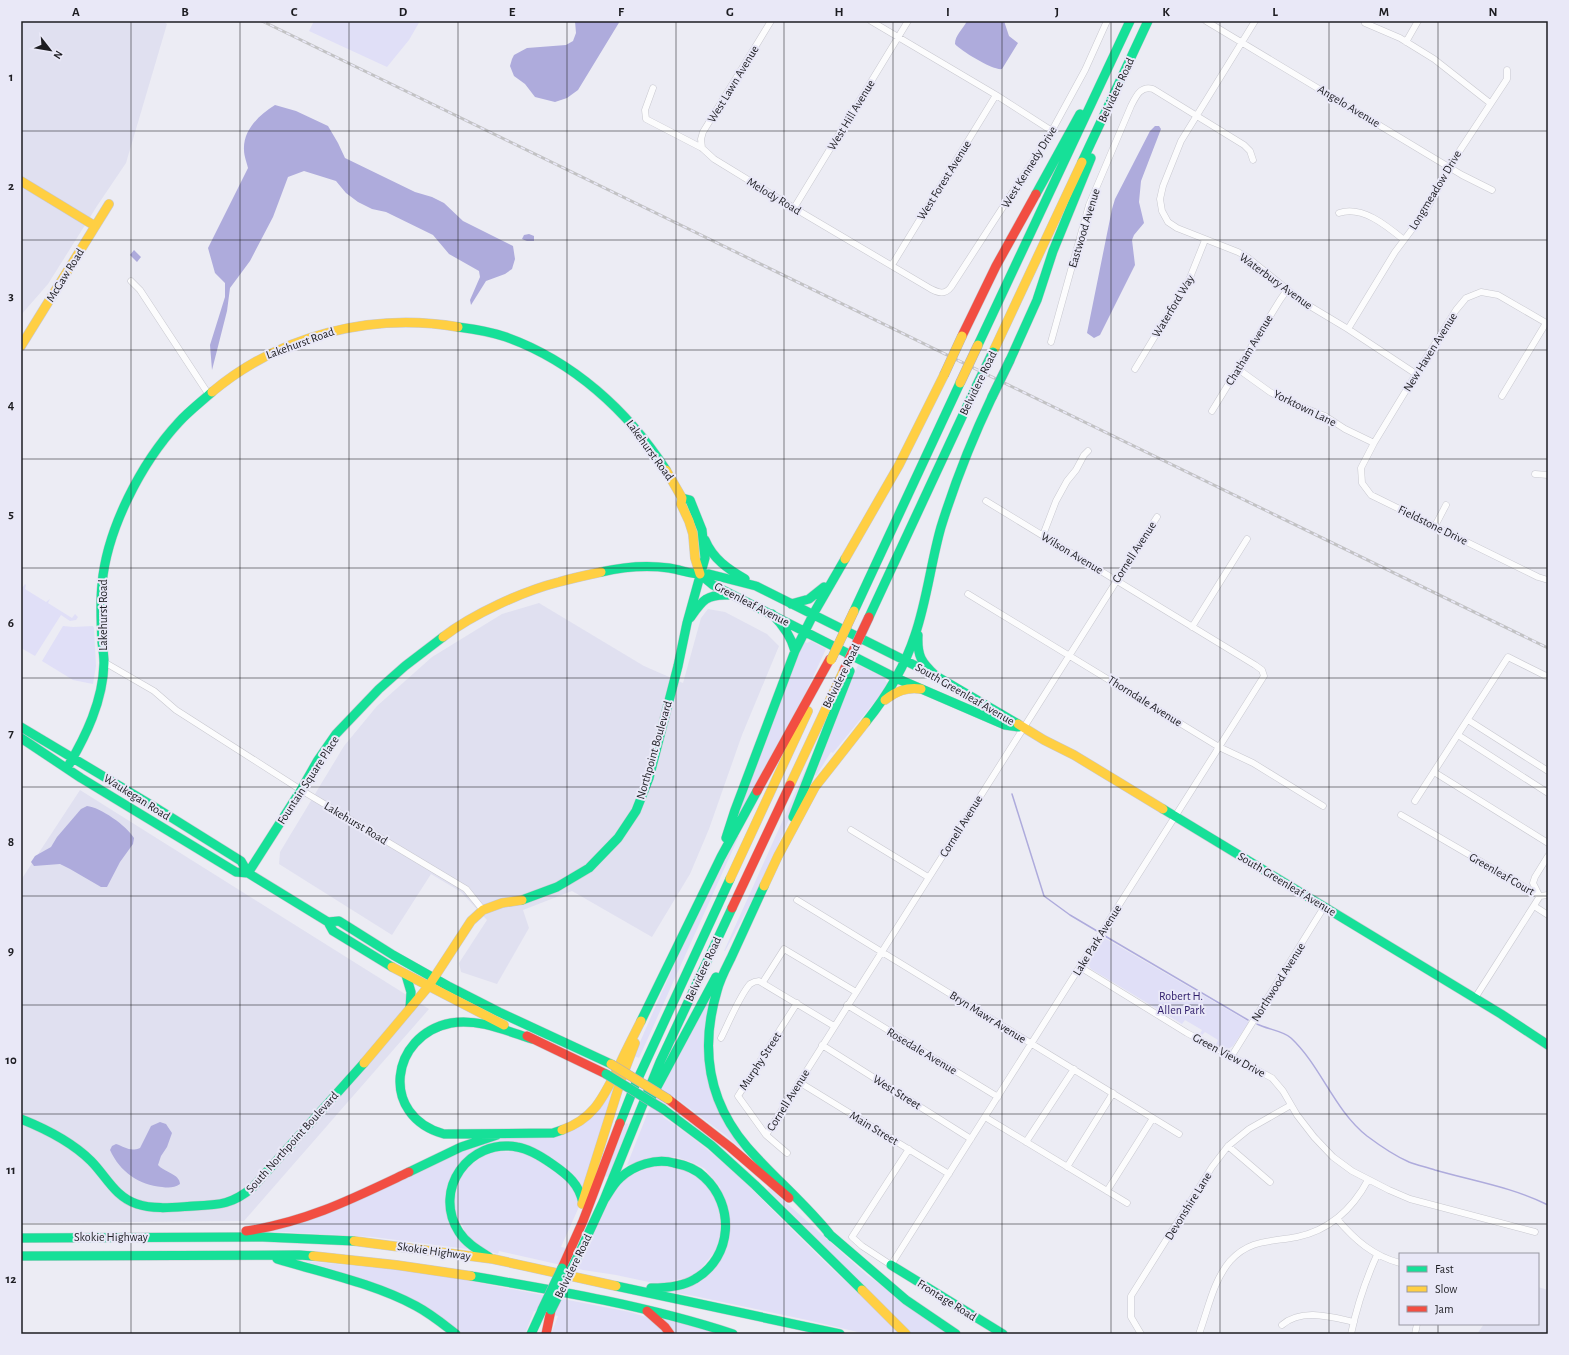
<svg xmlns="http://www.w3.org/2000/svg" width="1569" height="1355" viewBox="0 0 1569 1355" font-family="'Alegreya Sans',sans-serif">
	<rect width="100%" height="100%" fill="#ececf4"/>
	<path fill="#e0e0f0" d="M21,21H163L167,24L126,163L97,206L48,284L21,315Z
		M539,603L644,666L683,683L701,618L708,609L725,612L767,634L779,646L742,735L709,829L690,874L652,937L572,891L523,910L529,928L497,984L461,972L459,963L487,920L461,892L431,874L392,935L279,864L280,852L344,746L377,706L432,657L502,614Z
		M80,790L429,1009L244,1221L21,1223V880Z
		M1538,1287L1548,1290V1334H1477L1484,1324H1538Z"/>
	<path fill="#e0dff7" d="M314,21H420L409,40L387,67L309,31Z
		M25,584L26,585L25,589L46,602L50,599L48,603L72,618L75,614L78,617L76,620L70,621L61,615L35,656L21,648V587H23Z
		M63,626L73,627L93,626L94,628L96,666L93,684L73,680L42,661Z
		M802,640L807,643L811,641L826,649L806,692L736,821Z
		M858,665L885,678L886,682L890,683L833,753L831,752L816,776L815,775L845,695Z
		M821,735C796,810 763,883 725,951H724Z
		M738,836H739L639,1058L634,1056C666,981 700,907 738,836Z
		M1103,937L1249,1022L1233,1046L1227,1050L1216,1044L1218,1040L1205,1032L1202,1035L1200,1034L1202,1030L1185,1020L1182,1024L1091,969C1084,960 1098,945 1103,937Z
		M712,990L710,1085L761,1166L725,1135L673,1096L663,1117C736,1164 791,1233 855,1290C871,1304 889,1316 906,1329L885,1306H883L767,1189L769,1188L771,1189L867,1275L950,1334H866L807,1320L694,1296L652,1289H680L725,1249L720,1187L705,1169L696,1164L676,1157L627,1165L648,1112Z
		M612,1087L615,1088L585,1190L553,1160L492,1143L450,1184L467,1249L373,1237L264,1231L488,1140L571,1131Z
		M626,1123L628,1124L627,1132L608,1177L604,1176Z
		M521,1151L567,1177L579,1202L578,1209L561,1247L585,1252L612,1193L626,1177L658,1164L689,1169L719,1198L721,1244L695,1276L658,1284L616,1275L583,1270L499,1251L498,1254L491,1252L468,1239L453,1204L462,1172L488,1152Z
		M305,1261L429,1273L630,1312L646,1317L667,1334H551L558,1316L534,1311L525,1334H463L458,1329Z
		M663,1319L725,1334H674Z"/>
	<path fill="#aeabdc" d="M575,21H620L578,90L567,98L555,102L535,97L525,84L514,76L510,66L512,59L514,55L527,48L566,45L573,41L576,33Z
		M967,21H1004L1009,36L1018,43L1002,69C994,71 961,51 955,44C955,35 963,29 967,21Z
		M275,105L296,111L328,126L338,143L345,158L415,192L432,197L444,203L463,221L513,246L515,259L512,269L505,274L486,281L471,305L470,300L480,277L479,271L449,254L433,235L386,212L372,209L358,202L346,193L336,181L304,171L288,177L273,217L250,261L230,288L227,311L212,370L210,345L225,297V283L215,273L208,248L248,168C247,163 244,156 244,150C243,130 259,115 275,105Z
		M1155,126H1159L1161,129L1141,181L1139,202L1144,223L1134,235L1132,240L1135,265L1100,335L1094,338L1087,333L1112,209L1115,199L1150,131Z
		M529,234L534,236V241H527L522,239L524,235Z
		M134,250L141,257L137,262L130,255Z
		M87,806C100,807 127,826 134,838L133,844L120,862L107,887H101L70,869L60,864L34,866L31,862L35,856L51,847L57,837L81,809Z
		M160,1122L166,1124L172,1133L167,1147L161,1156L158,1165C164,1172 180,1174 180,1184C174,1188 169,1188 162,1187C139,1185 120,1172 110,1150L112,1146L116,1144C125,1147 130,1152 140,1148L151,1126Z"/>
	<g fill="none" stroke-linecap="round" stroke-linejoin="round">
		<path stroke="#aeabdc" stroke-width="1.5" d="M1012,794L1044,896L1070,915L1097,931
			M1105,936L1248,1020
			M1257,1024C1266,1029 1284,1031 1291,1038C1321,1066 1334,1110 1367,1136C1379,1145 1395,1156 1409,1162C1417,1165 1426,1167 1435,1170C1473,1181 1512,1187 1548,1205"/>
		<defs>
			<path id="street" d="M871,21L996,95L1052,131
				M1206,21L1462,175L1492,190
				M1255,21L1181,141L1163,186L1160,199L1162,211L1168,222L1177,228L1238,252L1247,257L1303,302L1348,329L1416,374
				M1365,23L1400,38L1434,59L1490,103
				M1406,42L1418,21
				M653,88L645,110L646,119L702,148L714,159L794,208L931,289C939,293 945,295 951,287L1049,136L1085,70L1107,21
				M702,148L701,139L703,132L771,21
				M794,208L908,21
				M1339,213C1362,205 1387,226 1404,240
				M892,265L996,95
				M131,281L140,290L209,395
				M1548,324L1498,295L1481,292L1466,298L1456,310L1416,374L1374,443L1361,468L1362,483L1371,495L1538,577L1548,580
				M1348,329L1395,252L1425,212L1449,167L1507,79V70
				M1051,342L1089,205L1131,106C1136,96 1141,85 1153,89L1244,145L1250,151L1253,160
				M1135,369L1189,280L1205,240
				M1238,369L1270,392L1289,402L1325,416L1345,429L1374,443
				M1502,396L1546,323
				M1212,411L1280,300L1287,290
				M1535,474L1548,475
				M1435,526L1446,505
				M1043,535L1056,501L1067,481L1076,470L1084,455L1088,451
				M968,594L1219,747L1253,763L1323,806
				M1192,627L1247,539
				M104,662L154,691L176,710L301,790L466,889L483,910
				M1468,720L1548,771
				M1458,735L1548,793
				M1434,772L1548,843
				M1415,801L1508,657L1548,677
				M1401,815L1540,896
				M851,830L928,877
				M1539,895L1533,883L1535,877L1548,856
				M1540,896L1548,895
				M797,900L1179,1134
				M1534,906L1548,915
				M1080,967L1187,1033L1272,1078L1283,1091L1297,1115L1314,1137L1333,1157L1352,1171L1389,1190L1410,1199L1535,1232
				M763,982L784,949L856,992
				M1475,998L1540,896
				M847,1005L998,1097
				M721,1038C728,1024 740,995 750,984C753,982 755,981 759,981L834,1026
				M822,1045L971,1139
				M1231,1057L1324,907
				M799,1082L949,1174
				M985,1117L1127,1203
				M766,1135L1157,517
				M1026,1142L1074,1069
				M1228,1146L1270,1182
				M909,1149L852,1237L862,1246L891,1265L1264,676L1262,670L1255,665L986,501
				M787,1153L766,1135L738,1096L797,1003
				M1067,1167L1113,1093
				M1107,1191L1153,1118
				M1337,1219C1355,1240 1373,1256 1400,1263
				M1282,1325C1302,1308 1331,1317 1354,1322
				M1141,1334L1131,1317V1296L1212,1167L1228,1146L1249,1129L1291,1105
				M1199,1334C1208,1310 1213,1281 1230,1261C1250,1239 1271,1242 1297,1237C1330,1230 1353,1208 1368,1180
				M1351,1334C1357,1306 1365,1281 1377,1255
				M1415,1334L1417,1324"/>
			<path id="fast" d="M1082,162L1148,21
				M1036,194L1080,114
				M458,327C474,329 491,332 506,337C573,361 628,411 666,470
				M978,345L1130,21
				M1010,360L1037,300L1053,251L1091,158
				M705,540C713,559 728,569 745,579
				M601,572C623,567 647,565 669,568C683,570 695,576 709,574L756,586L936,676L1018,724
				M701,575L713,585L896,678L1005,725L1019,727
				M791,604L809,599L824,587
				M854,611L960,383
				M772,614C783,625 791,636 795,651
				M869,617L975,389
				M690,618C702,601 706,594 728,595
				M918,635C917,656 921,662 936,676
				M866,722C886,697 905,666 915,635C927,600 931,562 941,527C955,482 972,439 992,397
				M21,727L153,806L241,861L248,873
				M21,738L81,778L236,872L248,873L328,922L333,931L392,967
				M67,768C86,736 103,701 104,663C104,656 103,649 102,642C101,623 100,604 102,584C107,529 141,463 179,422C189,411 201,402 212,392
				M1163,809L1501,1014L1548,1045
				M793,817L850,671
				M726,838L735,810L795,651L815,611L845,559
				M248,873L301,790L318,760L336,734L379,689L405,666L443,637
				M764,886C753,910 742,934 731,958C726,968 720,979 717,991C700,1048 708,1101 747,1147C774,1178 806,1204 832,1237
				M522,900L557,887L589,868L618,838L636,811L649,778L678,666L687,623L705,558L702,530L690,500L682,498
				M328,922L339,921L393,955L448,986L499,1012L611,1064
				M406,975L411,992L410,1008
				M641,1021L721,857L757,791
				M532,1039C507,1031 478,1018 451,1023C390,1035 379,1116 444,1134L553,1133L562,1130
				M651,1098L716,977
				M663,1109L711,1145L755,1185L862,1290
				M21,1119C46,1129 72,1142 91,1161C106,1176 115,1197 137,1204C155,1210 176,1207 194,1206C220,1205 233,1204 253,1187L364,1063
				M620,1123L635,1085L730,879
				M409,1172L461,1147L497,1135
				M604,1200C609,1193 613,1184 620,1178C634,1165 656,1158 674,1163C685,1165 696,1169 704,1177C735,1205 733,1257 695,1279C682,1287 666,1288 651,1288
				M828,1233L906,1300L956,1334
				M21,1238L263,1237L354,1241
				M21,1256L299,1255L313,1256
				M578,1256L604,1200L660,1062L732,908
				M489,1257C478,1250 466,1243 459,1232C432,1190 469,1138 517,1147C530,1149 542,1157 552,1164C568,1175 579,1184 583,1203
				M277,1259C323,1273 373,1283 416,1306C431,1314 443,1324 456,1334
				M891,1265L1003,1334
				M471,1276C559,1291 648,1306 733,1334
				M616,1286L840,1334
				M531,1334L542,1310"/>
			<path id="slow" d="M21,181L95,226
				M21,346L109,204
				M993,352L1082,162
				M212,392C280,335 372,312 458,327
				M666,470L682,498L681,504L689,521L693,534L695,558L700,574
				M845,559L899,465L944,375
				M443,637C473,614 523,591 559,582C573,578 587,575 601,572
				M885,700C897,691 906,687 921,689
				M1018,724L1044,740L1074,755L1163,809
				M790,785L844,670
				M730,879L808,711
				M764,886L778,856L815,787L866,722
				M392,967L504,1025
				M364,1063L428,987L471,921L483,910L502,903L522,900
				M562,1130C595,1118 603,1097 618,1068C625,1052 633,1037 641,1021
				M582,1204L621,1080L635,1043
				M354,1241L493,1259L616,1286
				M313,1256L396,1265L471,1276
				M862,1290L906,1334"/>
			<path id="jam" d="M962,336L996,266L1036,194
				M757,791L830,659
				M732,908L790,785
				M527,1036L606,1074
				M668,1099L730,1147L789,1198
				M246,1231C307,1222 354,1198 409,1172
				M562,1268L583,1221L620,1123
				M647,1311L665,1327L670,1334
				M546,1334L551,1310"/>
		</defs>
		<use href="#street" stroke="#c8c8cf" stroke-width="7"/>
		<use href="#fast" stroke="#c8c8cf" stroke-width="10"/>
		<use href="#slow" stroke="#c8c8cf" stroke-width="10"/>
		<use href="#jam" stroke="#c8c8cf" stroke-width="10"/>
		<use href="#street" stroke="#fcfcfd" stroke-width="6"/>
		<use href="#fast" stroke="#16e098" stroke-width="9"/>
		<use href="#slow" stroke="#ffcf43" stroke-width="9"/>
		<use href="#jam" stroke="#f24e42" stroke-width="9"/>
		<defs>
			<path id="rail" d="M262,21L1548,648"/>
		</defs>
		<use href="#rail" stroke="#c2c2c4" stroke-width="3"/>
		<use href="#rail" stroke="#e9e8f7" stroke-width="1.5" stroke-dasharray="4.5" stroke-linecap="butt"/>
		<defs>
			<path id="fast-bridge" d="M975,389L993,352
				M992,397L1010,360
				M606,1074L663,1109
				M542,1310L562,1268
				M551,1310L578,1256"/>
			<path id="slow-bridge" d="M944,375L962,336
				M960,383L978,345
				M831,660L854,611
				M611,1064L668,1099"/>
			<path id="jam-bridge" d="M844,670L869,617"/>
		</defs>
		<use href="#fast-bridge" stroke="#aeacbe" stroke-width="10" stroke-linecap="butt"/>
		<use href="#slow-bridge" stroke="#aeacbe" stroke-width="10" stroke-linecap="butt"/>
		<use href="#jam-bridge" stroke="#aeacbe" stroke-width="10" stroke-linecap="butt"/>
		<use href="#fast-bridge" stroke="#16e098" stroke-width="9"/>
		<use href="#slow-bridge" stroke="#ffcf43" stroke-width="9"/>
		<use href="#jam-bridge" stroke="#f24e42" stroke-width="9"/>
	</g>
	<path fill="none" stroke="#1d1d22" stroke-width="1" stroke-opacity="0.55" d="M131,21V1334M240,21V1334M349,21V1334M458,21V1334M567,21V1334M676,21V1334M784,21V1334M893,21V1334M1002,21V1334M1111,21V1334M1220,21V1334M1329,21V1334M1438,21V1254M21,131H1548M21,240H1548M21,350H1548M21,459H1548M21,568H1548M21,678H1548M21,787H1548M21,896H1548M21,1005H1548M21,1114H1548M21,1224H1548M1438,1324V1334"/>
	<g text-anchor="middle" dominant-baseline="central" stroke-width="4" stroke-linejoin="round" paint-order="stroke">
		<g font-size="12" fill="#1d1d22" stroke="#e9e8f7">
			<text transform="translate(733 84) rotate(-59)">West Lawn Avenue</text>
			<text transform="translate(1116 90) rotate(-65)">Belvidere Road</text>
			<text transform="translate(1349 106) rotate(31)">Angelo Avenue</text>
			<text transform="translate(851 115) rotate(-59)">West Hill Avenue</text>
			<text transform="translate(1029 167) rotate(-58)">West Kennedy Drive</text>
			<text transform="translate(944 180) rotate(-58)">West Forest Avenue</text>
			<text transform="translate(1435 190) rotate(-59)">Longmeadow Drive</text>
			<text transform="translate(774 196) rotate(31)">Melody Road</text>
			<text transform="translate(1084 228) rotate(-73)">Eastwood Avenue</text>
			<text transform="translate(65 275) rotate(-58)">McGaw Road</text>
			<text transform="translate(1276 281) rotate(36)">Waterbury Avenue</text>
			<text transform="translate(1173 306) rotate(-59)">Waterford Way</text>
			<text transform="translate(300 343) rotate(-20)">Lakehurst Road</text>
			<text transform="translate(1249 350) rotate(-59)">Chatham Avenue</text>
			<text transform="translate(1430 352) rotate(-58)">New Haven Avenue</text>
			<text transform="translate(978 383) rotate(-64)">Belvidere Road</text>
			<text transform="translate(1305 408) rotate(26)">Yorktown Lane</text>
			<text transform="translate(650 450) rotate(54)">Lakehurst Road</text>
			<text transform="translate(1433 525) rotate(26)">Fieldstone Drive</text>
			<text transform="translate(1134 552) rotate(-57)">Cornell Avenue</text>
			<text transform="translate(1072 553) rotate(31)">Wilson Avenue</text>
			<text transform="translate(752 604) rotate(27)">Greenleaf Avenue</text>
			<text transform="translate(103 615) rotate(-90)">Lakehurst Road</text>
			<text transform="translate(841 676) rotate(-64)">Belvidere Road</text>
			<text transform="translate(965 694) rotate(30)">South Greenleaf Avenue</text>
			<text transform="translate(1145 701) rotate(32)">Thorndale Avenue</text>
			<text transform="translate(654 750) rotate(-74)">Northpoint Boulevard</text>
			<text transform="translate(308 780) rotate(-57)">Fountain Square Place</text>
			<text transform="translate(137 797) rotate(32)">Waukegan Road</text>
			<text transform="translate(356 823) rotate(31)">Lakehurst Road</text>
			<text transform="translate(961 826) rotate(-58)">Cornell Avenue</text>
			<text transform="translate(1502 874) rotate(30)">Greenleaf Court</text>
			<text transform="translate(1287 884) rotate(31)">South Greenleaf Avenue</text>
			<text transform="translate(1097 940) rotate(-58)">Lake Park Avenue</text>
			<text transform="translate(703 969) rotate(-65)">Belvidere Road</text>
			<text transform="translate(1278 982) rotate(-58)">Northwood Avenue</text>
			<text transform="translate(988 1017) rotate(32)">Bryn Mawr Avenue</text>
			<text transform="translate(922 1051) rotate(31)">Rosedale Avenue</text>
			<text transform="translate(1229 1055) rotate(28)">Green View Drive</text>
			<text transform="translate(760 1061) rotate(-57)">Murphy Street</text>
			<text transform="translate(897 1092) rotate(32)">West Street</text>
			<text transform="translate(788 1100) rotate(-58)">Cornell Avenue</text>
			<text transform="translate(874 1128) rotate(31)">Main Street</text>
			<text transform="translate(292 1142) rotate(-48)">South Northpoint Boulevard</text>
			<text transform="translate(1188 1206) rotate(-58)">Devonshire Lane</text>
			<text x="111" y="1237">Skokie Highway</text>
			<text transform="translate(434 1251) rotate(8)">Skokie Highway</text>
			<text transform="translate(573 1266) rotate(-64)">Belvidere Road</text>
			<text transform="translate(947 1300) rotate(32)">Frontage Road</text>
		</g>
		<g font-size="12" fill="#2e1c6a" stroke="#e9e8f7">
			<text x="1181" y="996">Robert H.<tspan x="1181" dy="14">Allen Park</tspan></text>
		</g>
	</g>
	<rect width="1569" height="1355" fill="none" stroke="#e9e8f7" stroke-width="44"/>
	<rect x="1399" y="1253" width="140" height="72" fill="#e9e8f7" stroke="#9797a2"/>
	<rect x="1407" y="1266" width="20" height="6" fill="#16e098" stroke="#9797a2"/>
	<text x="1435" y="1273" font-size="12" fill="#1d1d22">Fast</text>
	<rect x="1407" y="1286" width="20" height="6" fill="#ffcf43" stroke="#9797a2"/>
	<text x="1435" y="1293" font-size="12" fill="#1d1d22">Slow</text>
	<rect x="1407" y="1306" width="20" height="6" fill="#f24e42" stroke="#9797a2"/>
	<text x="1435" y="1313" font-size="12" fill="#1d1d22">Jam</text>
	<g transform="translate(50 50) rotate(121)" stroke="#e9e8f7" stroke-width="3" paint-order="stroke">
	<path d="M0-3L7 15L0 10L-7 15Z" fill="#1d1d22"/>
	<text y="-6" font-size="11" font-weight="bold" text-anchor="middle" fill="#1d1d22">N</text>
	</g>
	<rect x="22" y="22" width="1525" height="1311" fill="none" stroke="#1d1d22" stroke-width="1.5"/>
	<g font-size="13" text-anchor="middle" font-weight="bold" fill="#1d1d22">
		<text x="76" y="16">A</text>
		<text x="185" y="16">B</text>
		<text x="294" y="16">C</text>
		<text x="403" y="16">D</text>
		<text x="512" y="16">E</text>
		<text x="621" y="16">F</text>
		<text x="730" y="16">G</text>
		<text x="839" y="16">H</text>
		<text x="948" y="16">I</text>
		<text x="1057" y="16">J</text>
		<text x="1166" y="16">K</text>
		<text x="1275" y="16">L</text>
		<text x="1384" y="16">M</text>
		<text x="1493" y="16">N</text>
		<text x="11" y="81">1</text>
		<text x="11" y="190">2</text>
		<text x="11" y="300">3</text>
		<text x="11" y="409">4</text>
		<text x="11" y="518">5</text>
		<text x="11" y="627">6</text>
		<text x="11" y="737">7</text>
		<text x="11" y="846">8</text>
		<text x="11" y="955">9</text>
		<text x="11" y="1064">10</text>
		<text x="11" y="1174">11</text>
		<text x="11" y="1283">12</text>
	</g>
</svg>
